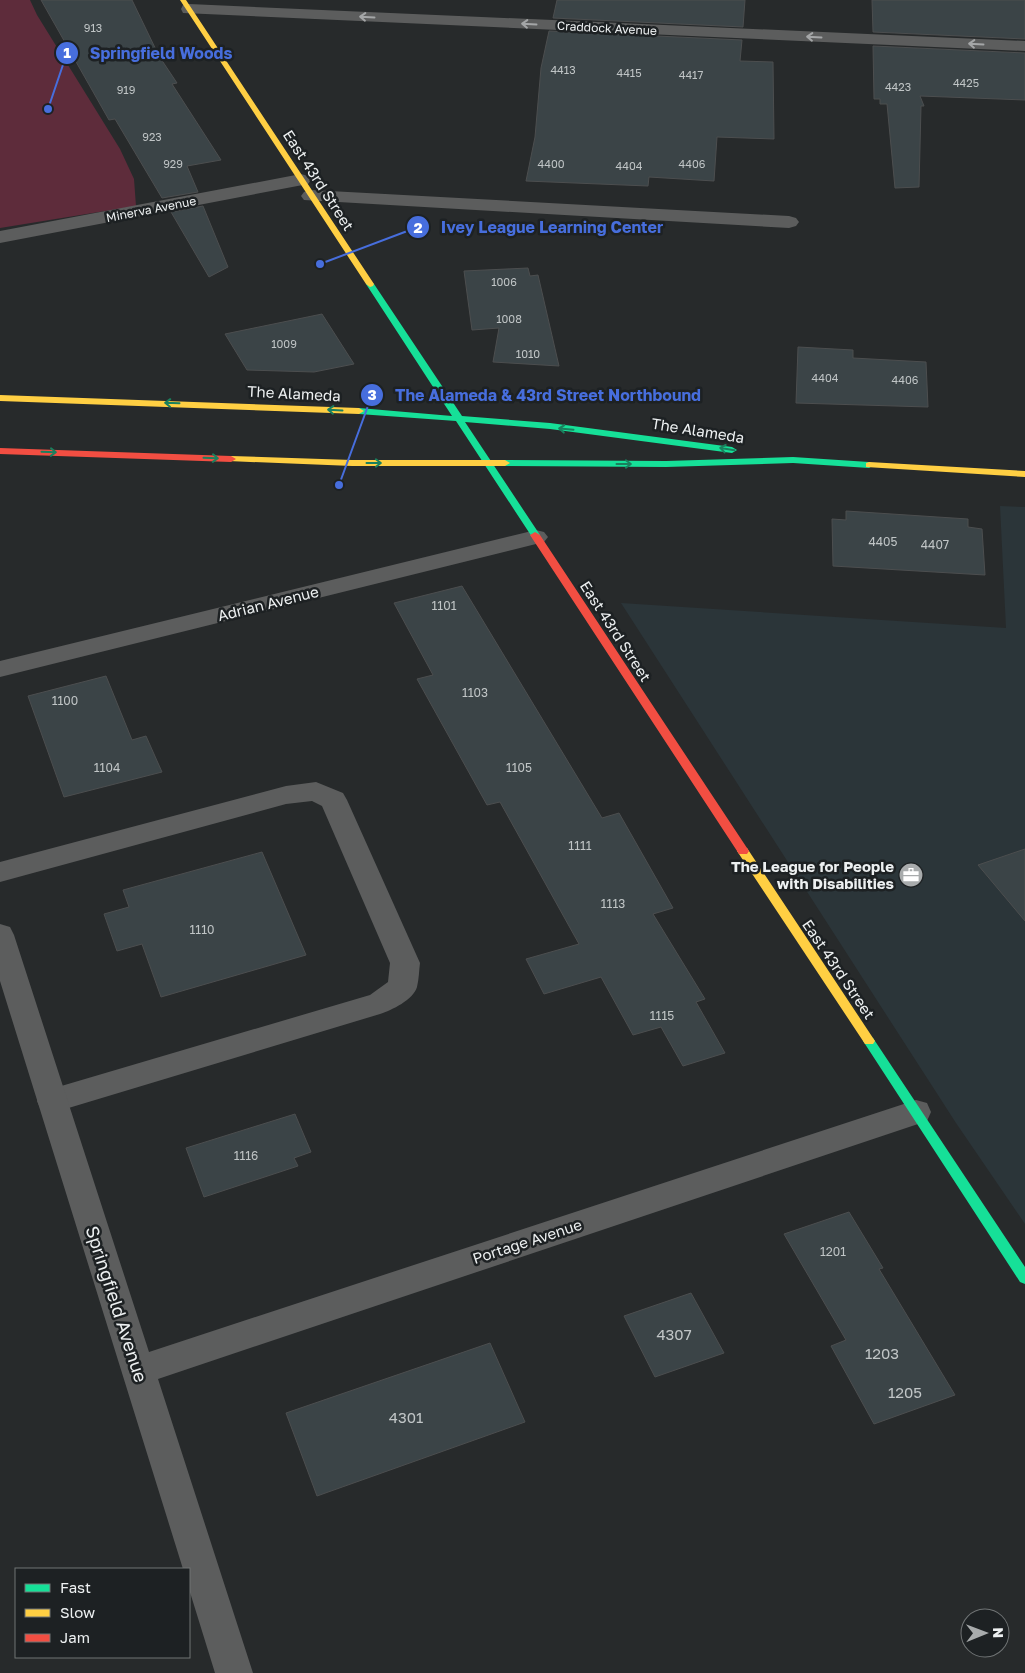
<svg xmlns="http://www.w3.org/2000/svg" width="1025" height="1673" viewBox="0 0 1025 1673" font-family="'Golos Text',sans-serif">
	<rect width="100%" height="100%" fill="#272a2b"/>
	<path fill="#2b3539" d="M1000,506L1025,507V1224L956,1123L621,603L1006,628Z"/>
	<path fill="#5e2c3b" d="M0,0H30L37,15L120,149L134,179L136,206L0,228Z"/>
	<path fill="#3b4447" stroke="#4c4e4f" d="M41,0H132L159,56L177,83L172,84L221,160L187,166L198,192L162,198L115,119L109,120Z
		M557,0H745L743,27L553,18Z
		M872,0H1025V39L873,32Z
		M549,31L742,40L740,61L773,62L774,139L717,137L714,181L649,177L648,186L526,181L535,137L541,68Z
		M873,46L1025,53V100L920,96L924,106H921L919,187L895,188L887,104H880V99H874Z
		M203,206L228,267L209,277L171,212Z
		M528,268L530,276L538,275L559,366L493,362L499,328L472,330L464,271Z
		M322,314L354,364L314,372L247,370L225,334Z
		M798,347L853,350V358L926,362L928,407L796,403Z
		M846,511L968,519V527L982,529L985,575L833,566L832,519L846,520Z
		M462,586L602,818L619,813L673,908L653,914L705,999L696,1002L725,1053L683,1066L661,1027L633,1035L601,977L544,994L526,959L579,944L500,802L487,805L417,679L433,675L394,603Z
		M106,676L132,740L146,736L162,772L64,797L28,696Z
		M1025,849V921L978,865Z
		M262,852L306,955L161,997L142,944L117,951L104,914L129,907L123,890Z
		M295,1114L311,1152L294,1158L298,1166L204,1197L186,1148Z
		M849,1212L883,1268L879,1269L955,1395L874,1424L831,1346L846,1340L784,1234Z
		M691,1293L724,1353L655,1377L624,1316Z
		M490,1343L525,1422L317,1496L286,1413Z"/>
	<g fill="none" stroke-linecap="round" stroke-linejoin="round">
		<path fill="#5c5d5d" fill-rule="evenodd" d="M316,782L343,793L347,800L420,963C419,970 419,979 417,987C413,1000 392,1010 380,1014L52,1113L41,1110L37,1101L41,1092L370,995L388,982L390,963L322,806L312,801L286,804L0,882V862L286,786Z"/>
		<path fill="#5c5d5d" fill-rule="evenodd" d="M189,4L1025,41V51L183,13L181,9L183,5Z
			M301,174L308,176L311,180L308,184L0,243V231Z
			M311,190L789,216L796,218L799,222L796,226L789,228L304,200L301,196L304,192Z
			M536,530L544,532L548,537L544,542L0,677V661Z
			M0,924L10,927L14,935L149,1352L916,1100L927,1103L931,1112L927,1121L158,1379L253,1673H215L189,1589V1569H183L0,981Z"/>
		<path fill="#16e098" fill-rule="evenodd" d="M370,281L374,284L462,416L550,423L732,447L737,450L732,453L550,429L465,422L540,535L538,537H532L456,421L359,414L354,411L359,408L452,416L366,284Z
			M793,457L869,462L874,465L869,468L793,463L666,467L505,466L500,463L505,460L666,461Z
			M869,1036L873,1038L1025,1267V1284L1020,1282L865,1044L863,1041L865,1038Z"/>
		<path fill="#ffcf43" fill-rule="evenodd" d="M180,0H186L374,284L373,286L370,287L366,284Z
			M0,395L359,408L364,411L359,414L0,401Z
			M231,456L352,460H505L510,463L505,466H352L228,461L226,459Z
			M869,462L1025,471V477L866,467V463Z
			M743,847L747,848L873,1038L875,1041L873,1044H865L739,854L737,851Z"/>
		<path fill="#f24e42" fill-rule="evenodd" d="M0,448L231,456L236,459L231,462L0,454Z
			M535,532L540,535L747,848L749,851L747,854H739L530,535Z"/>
	</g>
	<defs><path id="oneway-shaft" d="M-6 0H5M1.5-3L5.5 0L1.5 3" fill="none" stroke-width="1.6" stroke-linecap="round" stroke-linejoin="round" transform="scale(1.25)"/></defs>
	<g stroke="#a4a6a7">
		<use href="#oneway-shaft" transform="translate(367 17) rotate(-177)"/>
		<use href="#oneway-shaft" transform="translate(529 24) rotate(-177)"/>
		<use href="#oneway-shaft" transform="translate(814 37) rotate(-177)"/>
		<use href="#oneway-shaft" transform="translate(976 44) rotate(-177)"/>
	</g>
	<g stroke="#1a805e">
		<use href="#oneway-shaft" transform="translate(172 403) rotate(-178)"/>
		<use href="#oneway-shaft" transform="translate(335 410) rotate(-177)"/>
		<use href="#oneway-shaft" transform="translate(566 429) rotate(-175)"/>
		<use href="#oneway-shaft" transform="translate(727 449) rotate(-171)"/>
		<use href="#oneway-shaft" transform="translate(49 452) rotate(2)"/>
		<use href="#oneway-shaft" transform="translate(211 458) rotate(2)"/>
		<use href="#oneway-shaft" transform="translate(374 463)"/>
		<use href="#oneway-shaft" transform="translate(624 464)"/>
	</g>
	<defs>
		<symbol id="office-disc" viewBox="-11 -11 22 22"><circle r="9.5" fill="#a8abac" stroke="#1d2123"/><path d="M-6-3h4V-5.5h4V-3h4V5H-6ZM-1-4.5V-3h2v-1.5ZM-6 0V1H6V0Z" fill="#fff"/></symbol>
	</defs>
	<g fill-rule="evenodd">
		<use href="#office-disc" x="897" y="861" width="28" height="28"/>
	</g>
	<g text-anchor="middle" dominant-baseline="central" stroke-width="5" stroke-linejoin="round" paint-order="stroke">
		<g font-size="11" fill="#c0c5c6">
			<text x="93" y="27">913</text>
			<text x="563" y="69">4413</text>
			<text x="629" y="72">4415</text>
			<text x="691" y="74">4417</text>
			<text x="966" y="82">4425</text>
			<text x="898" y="86">4423</text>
			<text x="126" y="89">919</text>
			<text x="152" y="136">923</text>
			<text x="173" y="163">929</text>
			<text x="551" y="163">4400</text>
			<text x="692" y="163">4406</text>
			<text x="629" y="165">4404</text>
			<text x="504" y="281">1006</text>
			<text x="509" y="318">1008</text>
			<text x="284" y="343">1009</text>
			<text x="528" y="353">1010</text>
			<text x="825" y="377">4404</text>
			<text x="905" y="379">4406</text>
		</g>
		<g font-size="12" fill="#edf0f1" stroke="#1d2123">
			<text transform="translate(607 28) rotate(3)">Craddock Avenue</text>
			<text transform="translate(151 209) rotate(-11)">Minerva Avenue</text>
		</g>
		<g font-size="12" fill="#c0c5c6">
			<text x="883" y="541">4405</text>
			<text x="935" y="544">4407</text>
			<text x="444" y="605">1101</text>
			<text x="475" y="692">1103</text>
			<text x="65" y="700">1100</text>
			<text x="107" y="767">1104</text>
			<text x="519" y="767">1105</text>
			<text x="580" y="845">1111</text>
			<text x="613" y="903">1113</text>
			<text x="202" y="929">1110</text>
			<text x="662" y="1015">1115</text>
			<text x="246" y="1155">1116</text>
			<text x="833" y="1251">1201</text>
		</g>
		<g font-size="15" fill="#edf0f1" stroke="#1d2123">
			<text transform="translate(319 180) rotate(57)">East 43rd Street</text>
			<text transform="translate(294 393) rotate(3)">The Alameda</text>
			<text transform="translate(698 430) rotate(9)">The Alameda</text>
			<text transform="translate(268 603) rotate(-14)">Adrian Avenue</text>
			<text transform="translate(616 631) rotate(57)">East 43rd Street</text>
			<text transform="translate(839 969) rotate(56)">East 43rd Street</text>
			<text transform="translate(527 1241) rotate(-18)">Portage Avenue</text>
		</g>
		<g font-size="15" font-weight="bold" fill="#edf0f1" stroke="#1d2123" text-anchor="end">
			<text x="894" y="866">The League for People<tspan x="894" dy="17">with Disabilities</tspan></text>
		</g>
		<g font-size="15" fill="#c0c5c6">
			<text x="674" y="1334">4307</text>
			<text x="882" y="1353">1203</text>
			<text x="905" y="1392">1205</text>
			<text x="406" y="1417">4301</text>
		</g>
		<g font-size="18" fill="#edf0f1" stroke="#1d2123">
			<text transform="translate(117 1304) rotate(72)">Springfield Avenue</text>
		</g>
	</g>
	<path fill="none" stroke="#476edd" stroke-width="2" d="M48 109L67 53M320 264L418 227M339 485L372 395"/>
	<g fill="#476edd" stroke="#1d2123" stroke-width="2">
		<circle cx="48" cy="109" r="5"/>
		<circle cx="320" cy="264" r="5"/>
		<circle cx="339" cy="485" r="5"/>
		<circle cx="67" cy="53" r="12"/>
		<circle cx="418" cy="227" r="12"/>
		<circle cx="372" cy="395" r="12"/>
	</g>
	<g font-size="15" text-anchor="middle" font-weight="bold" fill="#fff">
		<text x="67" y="58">1</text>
		<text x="418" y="233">2</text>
		<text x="372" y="400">3</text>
	</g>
	<g font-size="16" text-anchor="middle" font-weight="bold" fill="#476edd" stroke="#1d2123" stroke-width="5" stroke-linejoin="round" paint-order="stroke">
		<text x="161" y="59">Springfield Woods</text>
		<text x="552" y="233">Ivey League Learning Center</text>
		<text x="548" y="401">The Alameda &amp; 43rd Street Northbound</text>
	</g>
	<rect x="15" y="1568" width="175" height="90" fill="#1d2123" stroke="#707475"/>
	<rect x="25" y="1584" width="25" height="8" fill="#16e098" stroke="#707475"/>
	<text x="60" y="1593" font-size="15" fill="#edf0f1">Fast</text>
	<rect x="25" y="1609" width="25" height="8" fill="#ffcf43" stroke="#707475"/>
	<text x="60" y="1618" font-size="15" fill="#edf0f1">Slow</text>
	<rect x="25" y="1634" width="25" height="8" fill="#f24e42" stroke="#707475"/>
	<text x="60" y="1643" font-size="15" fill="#edf0f1">Jam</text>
	<g transform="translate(985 1633) rotate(89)"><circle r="24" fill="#1d2123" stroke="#707475"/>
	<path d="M0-4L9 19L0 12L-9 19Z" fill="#a8abac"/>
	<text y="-8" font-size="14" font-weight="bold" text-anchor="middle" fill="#edf0f1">N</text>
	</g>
</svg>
